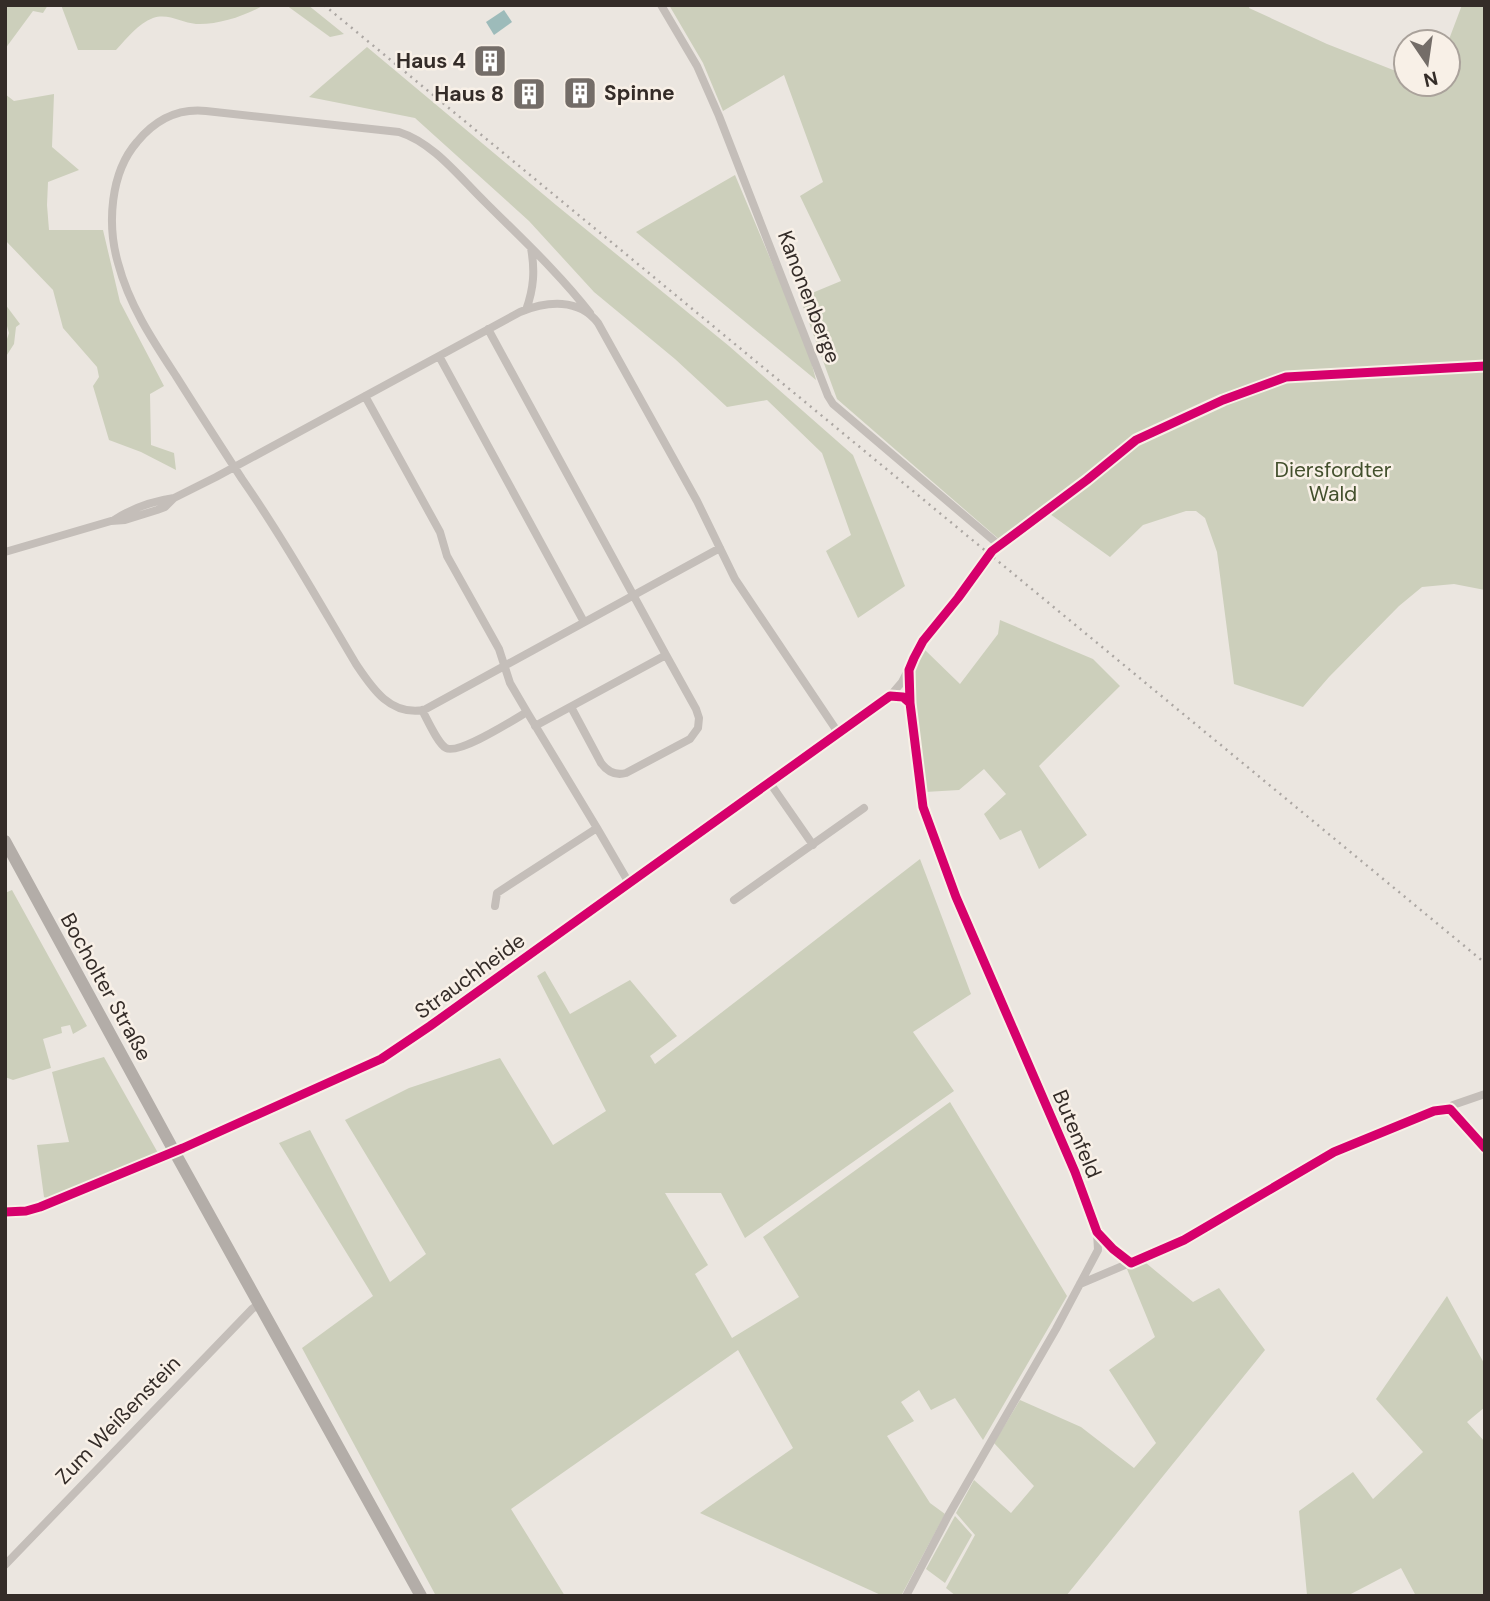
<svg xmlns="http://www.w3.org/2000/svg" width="1490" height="1601" viewBox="0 0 1490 1601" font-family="'DM Sans',sans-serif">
	<rect width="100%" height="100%" fill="#ebe6e0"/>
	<path fill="#cccfbb" d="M5,5H48L43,13L33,11L5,49Z
		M61,5H264C245,16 218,25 196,24C182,23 169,13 153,18C138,24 127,38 116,50H78Z
		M286,5H308L344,34L330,37Z
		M669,5H1250L1249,8L1327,44L1406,75V84L1430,85L1431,84H1448V42L1462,5H1485V590L1454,584L1422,587L1399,606L1329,677L1303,707L1234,684L1217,552L1205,518L1196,511H1186L1143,525L1110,557L1050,514L1032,517L1001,541L837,399L800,298L841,281L800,196L823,182L784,75L723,111L703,63Z
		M367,47L556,205L729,346L853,455L905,586L858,618L826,551L851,535L822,453L767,400L727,407L675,359L594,292L529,221L415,118L309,97Z
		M5,94L14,101L54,94L52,147L79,170L48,182L47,205L49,230H103L120,302L164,386L150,394L151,445L174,453L176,470L141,452L109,440L93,386L99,377L97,367L63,328L53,290L5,240Z
		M735,175L807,346L816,380L636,232Z
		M5,304L20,324L16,327L14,344L5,358V345L9,333L5,319Z
		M1000,620L1093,659L1120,686L1039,766L1087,835L1039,869L1021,830L1000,840L984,814L1006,794L984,769L959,790L925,792L913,677L918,660L925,650L960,684L998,634Z
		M920,859L971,994L913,1032L954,1091L745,1238L721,1193H665L708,1265L695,1274L732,1338L799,1297L763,1237L950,1102L1067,1296L983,1440L955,1398L931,1410L919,1390L901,1402L914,1421L887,1436L930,1503L945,1514L901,1596H883L700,1513L793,1448L738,1350L511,1509L565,1596H436L302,1348L373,1296L279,1143L310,1130L390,1282L426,1254L345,1120L409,1088L500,1058L553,1145L606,1111L537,976L545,971L570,1014L630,980L677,1036L650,1056L655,1064Z
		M12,890L87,1026L73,1034L70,1025L61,1027L62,1033L43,1039L51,1068L13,1080L5,1077V893Z
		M104,1057L158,1153L49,1199L44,1197L37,1145L69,1142L52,1072Z
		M1146,1263L1193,1302L1219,1288L1265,1350L1066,1596H956L946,1588L975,1535L956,1513L974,1480L1011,1513L1034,1486L994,1443L1020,1400L1081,1427L1134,1468L1156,1443L1109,1370L1155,1337L1127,1269Z
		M1447,1296L1485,1365V1407L1467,1422L1485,1442V1596H1416L1401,1568L1347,1596L1307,1595L1299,1511L1353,1472L1373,1499L1423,1452L1376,1399Z
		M955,1516L972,1535L945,1583L926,1569Z"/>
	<path fill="#9dbbba" d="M504,10L512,22L494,35L486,22Z"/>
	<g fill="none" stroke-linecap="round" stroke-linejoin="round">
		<path stroke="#c4beb9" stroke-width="8" d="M526,310C534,288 535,270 531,248
			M590,313C559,273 522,239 486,203C460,178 434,143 399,132L206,111C177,108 155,120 137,142C110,173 107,225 118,263C129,305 153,341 176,376C198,411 220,445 242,479C283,538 319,602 356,664C372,688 390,716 424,710L720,548
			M488,329L666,655L535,726
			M439,356L584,622
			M365,396L440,532L447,556L499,649L510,683L527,712C513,720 459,755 446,748C438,744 427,719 422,710
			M114,520C131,509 153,501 174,498
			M5,552L111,521L125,520L157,510L165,507L174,498L216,477L520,312C547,301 579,298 598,323L697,501L735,579L839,734
			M571,707L601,763C607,771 615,776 626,773L690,739L698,728L699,718L696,709L666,655
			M527,712L597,828
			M770,783L813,845
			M734,900L864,808
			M495,906L497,893L597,828L629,883
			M1450,1109L1485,1148
			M5,1212L26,1211L40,1207L183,1148L381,1059L419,1034L890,696L902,682L923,641L958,598L989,555L999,545L833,404L828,396L719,116L697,66L661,5
			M1097,1232L1113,1249L1131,1263
			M1080,1284L1184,1240L1334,1152L1434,1111L1450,1109L1453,1105L1485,1094
			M5,1565L252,1309L259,1304
			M906,1596L948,1516L1056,1329L1098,1250L1097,1232L1075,1172L956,897L923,807L910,703L909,673"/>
		<path stroke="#b3ada8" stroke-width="12" d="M5,841L174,1151L421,1596"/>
		<path stroke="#aca7a3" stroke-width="2.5" stroke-dasharray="2 5" stroke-linecap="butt" d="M324,5L1485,963"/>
		<defs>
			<path id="cycleway" d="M1485,366L1286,377L1223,400L1136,440L1087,480L992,551L958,598L923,641L914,658L909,670L910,703L923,807L956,897L1075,1172L1097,1232L1113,1249L1131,1263L1184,1240L1334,1152L1434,1111L1450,1109L1485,1148
				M5,1212L26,1211L40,1207L183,1148L381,1059L430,1026L890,696L903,697L910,703"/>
		</defs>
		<use href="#cycleway" stroke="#f8f0e7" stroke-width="13"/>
		<use href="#cycleway" stroke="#d6006c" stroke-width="9"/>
	</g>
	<defs>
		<symbol id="building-square" viewBox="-11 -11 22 22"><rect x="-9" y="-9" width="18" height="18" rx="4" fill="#746d68" stroke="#f8f0e7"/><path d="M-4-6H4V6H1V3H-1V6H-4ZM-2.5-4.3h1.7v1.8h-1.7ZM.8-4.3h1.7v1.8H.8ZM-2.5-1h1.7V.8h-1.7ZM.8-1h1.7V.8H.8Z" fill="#fff"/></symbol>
	</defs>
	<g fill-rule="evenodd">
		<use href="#building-square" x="471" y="42" width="38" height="38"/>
		<use href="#building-square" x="561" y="74" width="38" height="38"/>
		<use href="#building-square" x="510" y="75" width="38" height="38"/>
	</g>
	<g text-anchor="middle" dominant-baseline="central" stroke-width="5" stroke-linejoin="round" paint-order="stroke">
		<g font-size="21" font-weight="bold" fill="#342c28" stroke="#f8f0e7" text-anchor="end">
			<text x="466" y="61">Haus 4</text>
			<text x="604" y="93" text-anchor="start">Spinne</text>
			<text x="504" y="94">Haus 8</text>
		</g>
		<g font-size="21" fill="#342c28" stroke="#f8f0e7">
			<text transform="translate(809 297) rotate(69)">Kanonenberge</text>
			<text transform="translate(470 976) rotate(-36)">Strauchheide</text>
			<text transform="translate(106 987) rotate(61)">Bocholter Straße</text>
			<text transform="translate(1077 1134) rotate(67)">Butenfeld</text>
			<text transform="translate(118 1420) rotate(-46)">Zum Weißenstein</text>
		</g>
		<g font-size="21" fill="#43502d" stroke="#f8f0e7">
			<text x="1333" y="470">Diersfordter<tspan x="1333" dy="24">Wald</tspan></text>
		</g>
	</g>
	<rect width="1490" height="1601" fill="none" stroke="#342c28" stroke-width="14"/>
	<g transform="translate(1427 63) rotate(167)"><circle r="33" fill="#f8f0e7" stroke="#aaa29b" stroke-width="2"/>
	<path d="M0-5L12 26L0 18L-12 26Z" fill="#746d68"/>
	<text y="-10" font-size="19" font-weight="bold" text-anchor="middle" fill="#342c28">N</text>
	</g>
</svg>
